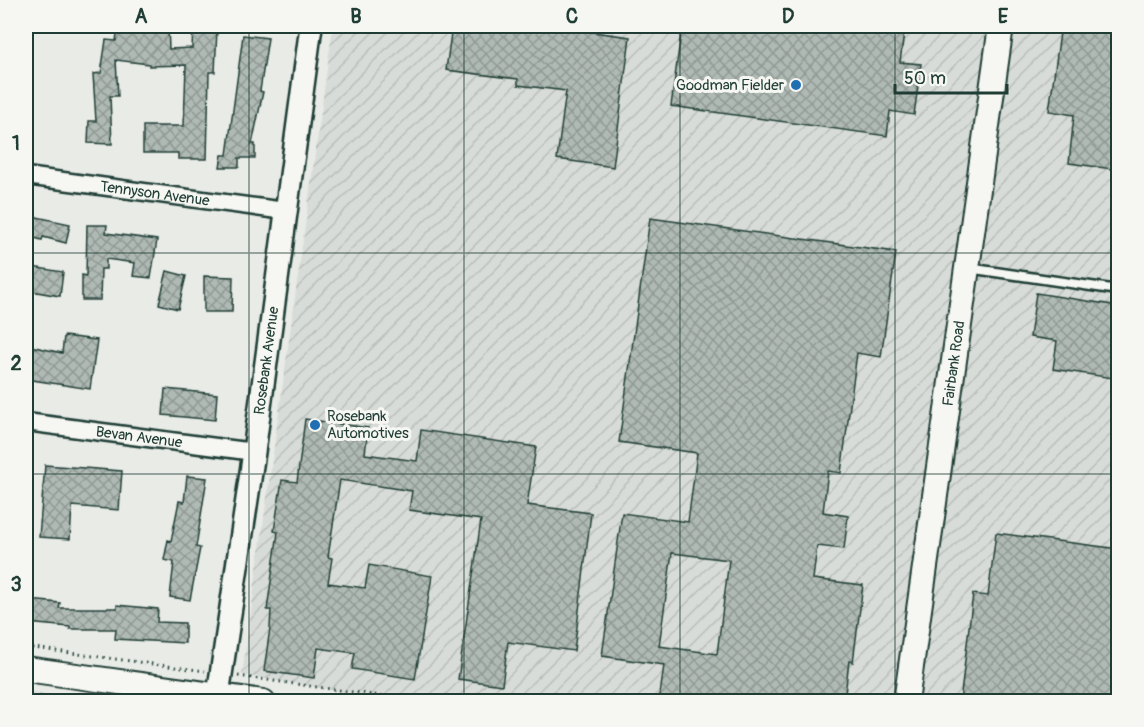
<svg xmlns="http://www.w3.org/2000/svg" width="1144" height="727" viewBox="0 0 1144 727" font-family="Pangolin,sans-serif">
	<defs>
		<pattern id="industrial-furrows" width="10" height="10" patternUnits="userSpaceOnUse" patternTransform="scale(1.5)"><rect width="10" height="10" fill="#d8dcd8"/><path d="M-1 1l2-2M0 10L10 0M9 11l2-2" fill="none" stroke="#b9beba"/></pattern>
		<pattern id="building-cross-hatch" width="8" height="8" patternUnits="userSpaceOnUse" patternTransform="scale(1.5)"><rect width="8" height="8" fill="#b0bab5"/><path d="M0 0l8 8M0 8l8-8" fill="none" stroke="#8f9894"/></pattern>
	</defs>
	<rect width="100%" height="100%" fill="#e9ebe7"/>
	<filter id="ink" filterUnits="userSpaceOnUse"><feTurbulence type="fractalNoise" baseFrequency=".0167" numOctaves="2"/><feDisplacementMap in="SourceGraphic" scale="12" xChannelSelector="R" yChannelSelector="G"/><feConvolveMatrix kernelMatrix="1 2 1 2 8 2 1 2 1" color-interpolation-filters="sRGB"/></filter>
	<g filter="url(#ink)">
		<path fill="url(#industrial-furrows)" d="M333,26H1118V701L404,702L242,675Z
			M26,691L101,701H26Z"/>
		<path fill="url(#building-cross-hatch)" stroke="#1f3d34" stroke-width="1.5" fill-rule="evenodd" d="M118,26H168L169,49L192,48L193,28L217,29L215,72H209L207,159H178V153H143V126H184L186,65L149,66V64L116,60L118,96H110L112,144L88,143L89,121H96L93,74L101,73L106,40L116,41Z
			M452,26H580L579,30L630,37L613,167L557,159L566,91L518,85V79L446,70Z
			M682,26H905L900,62L921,64L914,115L890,111L887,136L671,106Z
			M1061,26H1119V170L1069,163L1074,115L1049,111Z
			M243,35L268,38L260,91L263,92L252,144H255V158H239V167H220L222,155H227Z
			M32,216L70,224L66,243L43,237L42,240L27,236Z
			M650,218L896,252L881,357L857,353L841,473L828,471L823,512L848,516L844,549L817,546L813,579L863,585L853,662L849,661L844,702H659L664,665L602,656L622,513L688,522L697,453L619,442ZM672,553L729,560L717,654L659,646Z
			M87,225H107L106,233L157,240L151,278L133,276L135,263L106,259V269H101L100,300H82V275L86,276Z
			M26,266L63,272L60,296L26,290Z
			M167,271L186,276L178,309L159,304Z
			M204,276L233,277L232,312H204Z
			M1036,293L1119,306V379L1053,369L1057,341L1030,337Z
			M64,336L97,340L90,389L26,379V345L62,353Z
			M165,389L217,394L215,420L163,415Z
			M305,419L368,428L365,454L417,461L421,430L536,447L527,505L591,513L574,651L508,642L502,685L458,679L481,520L409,510L412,491L340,480L328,557L332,558L328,583L365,588L369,565L432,576L415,679L352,669L355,653L318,648L314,678L264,671L270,628L271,610H267L278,532L274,531L282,480L297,482Z
			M45,465L122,471L119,510L72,506L70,539L39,537Z
			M187,476L207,478L196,547L200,548L190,600L170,597L174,562L164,560L168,540L171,541L179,501L184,502Z
			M996,533L1119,549V702H960L973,594L988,596Z
			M29,600L60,603L59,608H117V605L158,609L157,622L185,623V643L115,639L116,629H70V627L27,623Z"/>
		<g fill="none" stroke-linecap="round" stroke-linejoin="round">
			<defs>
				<path id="service" d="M968,268L1118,290"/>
				<g id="minor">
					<path id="s1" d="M26,176L285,211"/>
					<path id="s2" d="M26,422L254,452"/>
				</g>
				<g id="tertiary">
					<path id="s3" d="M218,695L254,452L311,26"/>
				</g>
				<g id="secondary">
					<path d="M26,669L263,702"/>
					<path id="s4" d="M906,702L1001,26"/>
				</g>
			</defs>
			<use href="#service" stroke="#1f3d34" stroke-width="13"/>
			<use href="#minor" stroke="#1f3d34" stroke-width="21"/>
			<use href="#tertiary" stroke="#1f3d34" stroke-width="26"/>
			<use href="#secondary" stroke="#1f3d34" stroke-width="28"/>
			<path stroke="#1f3d34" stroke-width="3" stroke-dasharray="1.5 4.5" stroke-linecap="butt" d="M26,647L205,671
				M238,676L425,702"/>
			<use href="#service" stroke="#f6f6f2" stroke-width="8"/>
			<use href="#minor" stroke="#f6f6f2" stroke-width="16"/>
			<use href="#tertiary" stroke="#f6f6f2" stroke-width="21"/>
			<use href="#secondary" stroke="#f6f6f2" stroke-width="24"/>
		</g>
	</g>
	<path fill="none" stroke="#1f3d34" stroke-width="1.5" stroke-opacity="0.55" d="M249,26V702M464,26V702M680,26V702M895,26V702M26,253H1118M26,474H1118"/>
	<g fill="#1f6fb2" stroke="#f6f6f2" stroke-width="2">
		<circle cx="796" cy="85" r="6"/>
		<circle cx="315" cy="425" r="6"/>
	</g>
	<g text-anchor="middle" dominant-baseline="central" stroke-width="6" stroke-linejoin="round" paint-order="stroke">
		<g font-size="15" fill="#1f3d34" stroke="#f6f6f2" text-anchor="end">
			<text x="784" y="85">Goodman Fielder</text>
			<text x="327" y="416" text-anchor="start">Rosebank<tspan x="327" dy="17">Automotives</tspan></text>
		</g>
		<g font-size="15" fill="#1f3d34" stroke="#f6f6f2">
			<text stroke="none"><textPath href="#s1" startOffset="130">Tennyson Avenue</textPath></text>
			<text stroke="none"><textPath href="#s3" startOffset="338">Rosebank Avenue</textPath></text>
			<text stroke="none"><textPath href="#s4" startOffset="342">Fairbank Road</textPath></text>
			<text stroke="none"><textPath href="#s2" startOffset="114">Bevan Avenue</textPath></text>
		</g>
	</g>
	<rect width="1144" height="727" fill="none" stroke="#f6f6f2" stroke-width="66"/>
	<path d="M895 84v9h112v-9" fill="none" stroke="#1f3d34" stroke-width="3"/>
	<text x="904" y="84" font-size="18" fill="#1f3d34" stroke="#f6f6f2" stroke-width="4.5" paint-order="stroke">50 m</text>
	<rect x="33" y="33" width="1078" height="661" fill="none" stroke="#1f3d34" stroke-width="2"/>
	<g font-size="20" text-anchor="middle" font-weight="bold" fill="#1f3d34">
		<text x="141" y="23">A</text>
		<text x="356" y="23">B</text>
		<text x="572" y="23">C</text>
		<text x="788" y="23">D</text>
		<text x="1003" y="23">E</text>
		<text x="16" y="150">1</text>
		<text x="16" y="370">2</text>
		<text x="16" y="591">3</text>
	</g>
</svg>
